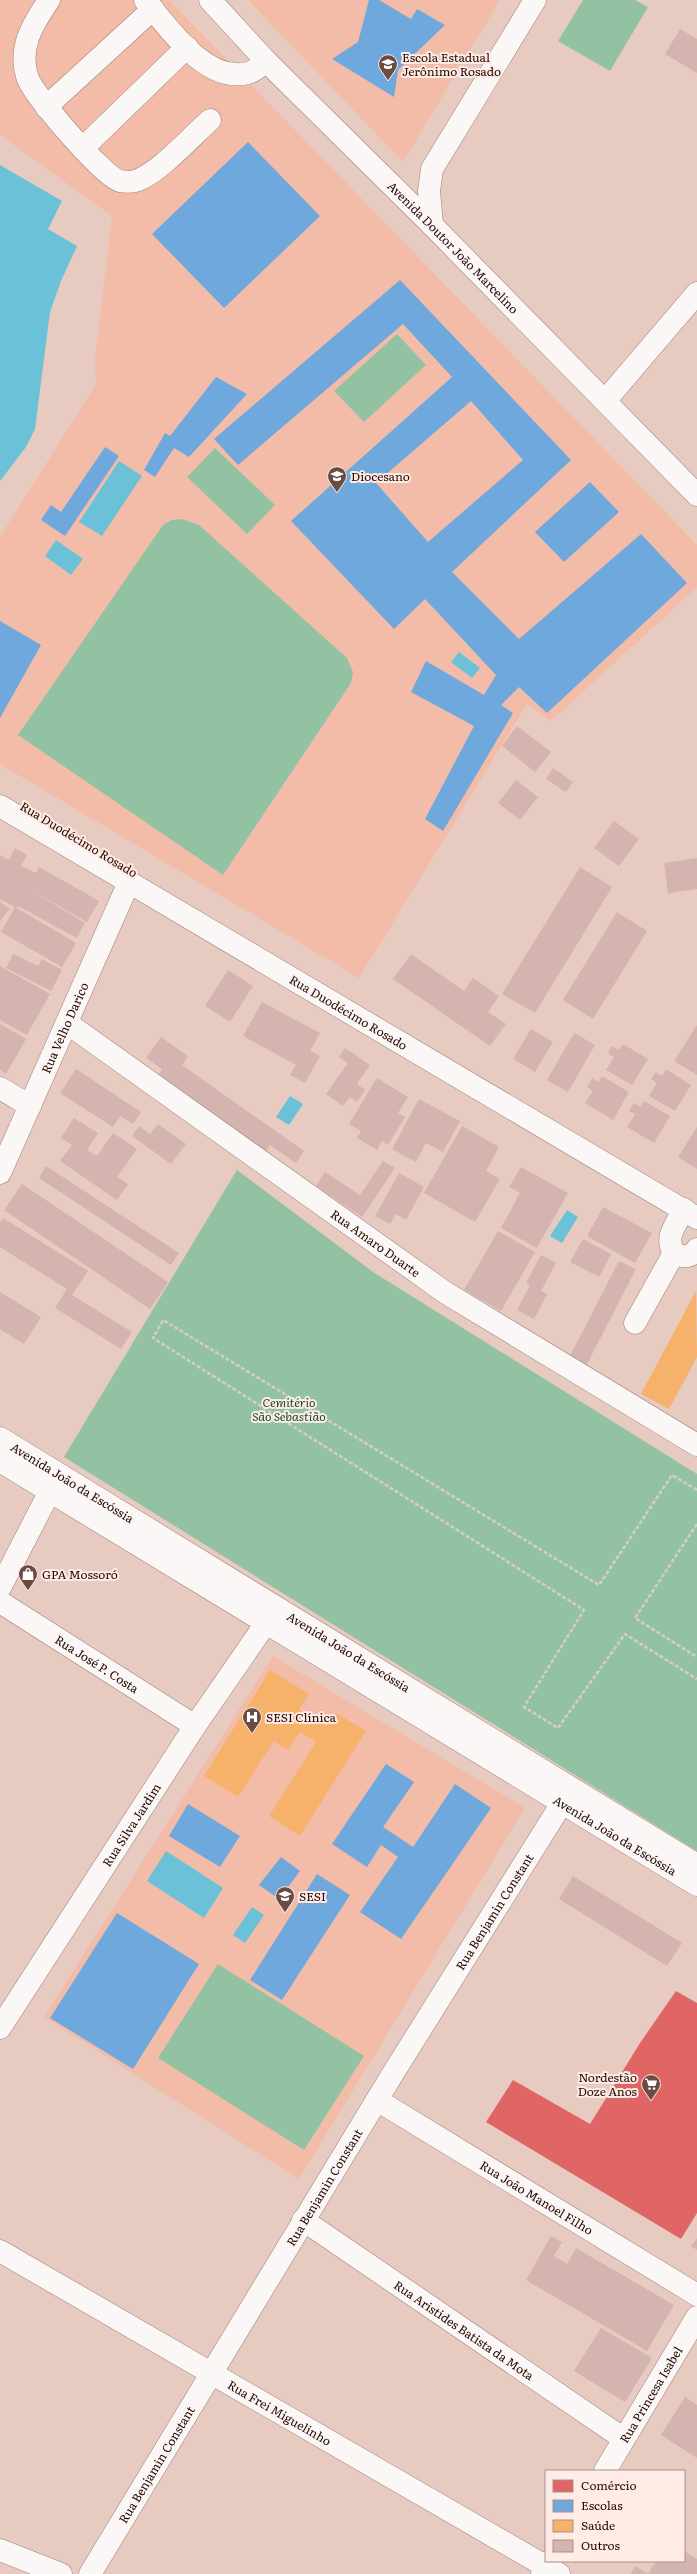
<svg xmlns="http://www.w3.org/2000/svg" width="697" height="2574" viewBox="0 0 697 2574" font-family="Literata,serif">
	<rect width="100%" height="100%" fill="#e7cac0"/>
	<path fill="#f2bca8" d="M0,0H169L697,545V587L551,721L527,704L359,978L0,764V537L96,384L95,360L112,216L0,135Z
		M248,0H500L403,162Z
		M273,1656L525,1808L299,2179L44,2017Z"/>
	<path fill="#92c2a1" d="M583,0H635L648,7L610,71L558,41Z
		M397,334L426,365L364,422L334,391Z
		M215,448L275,505L247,534L187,477Z
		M182,519L199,525L347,658L353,672L351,683L223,875L18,735L163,525L172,520Z
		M237,1170L373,1272L697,1474V1851L64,1457Z
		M218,1964L364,2056L304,2150L158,2058Z"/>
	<path fill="#6bc2d8" d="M0,165L62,201L48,229L77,246L61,281L50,312L35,429L26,447L0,481Z
		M119,461L142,476L102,536L79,522Z
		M56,540L83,559L71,575L45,556Z
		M459,652L480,668L472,678L451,662Z
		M290,1096L303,1104L289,1125L276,1117Z
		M567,1210L578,1217L562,1243L550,1236Z
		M166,1851L223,1888L204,1918L147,1881Z
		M252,1907L264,1915L245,1943L233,1935Z"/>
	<path fill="#e06666" d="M676,1991L697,2003V2213L681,2239L486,2122L513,2080L590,2124L640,2043Z"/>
	<path fill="#6fa8dc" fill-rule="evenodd" d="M369,0H379L411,19L417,9L445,25L398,70L394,97L332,59L358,42Z
		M248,142L320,216L224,308L152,234Z
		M400,280L571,460L452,572L519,639L641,534L687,583L547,713L519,687L501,705L513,713L443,831L425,819L474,726L411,692L426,661L484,695L496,675L425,599L394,629L291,521L452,377L403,324L238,465L214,439ZM471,401L523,460L428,542L376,483Z
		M216,377L247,394L189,457L174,448L155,477L144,470L165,433L170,436Z
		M105,447L119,456L65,536L41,520L51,505L61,512Z
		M590,482L619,512L564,562L535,532Z
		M0,621L41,645L0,718Z
		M386,1764L414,1782L383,1827L413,1847L455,1784L491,1808L401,1939L360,1912L398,1857L381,1845L367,1867L332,1844Z
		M188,1804L240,1836L220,1867L169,1836Z
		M281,1857L300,1871L279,1899L259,1885Z
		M317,1874L350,1895L282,2000L250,1980Z
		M117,1913L199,1964L133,2069L50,2018Z"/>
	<path fill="#f6b26b" d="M696,1291L697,1357L669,1409L641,1394Z
		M270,1670L309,1694L299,1709L327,1726L336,1713L366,1731L300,1836L269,1816L316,1742L300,1732L288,1750L274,1741L238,1797L204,1776Z"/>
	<path fill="#d3b4af" d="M680,29L697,39V73L665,54Z
		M517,726L551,752L535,772L502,746Z
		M553,768L573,782L566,792L546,779Z
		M516,780L538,797L520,820L498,803Z
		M614,821L639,839L619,866L594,848Z
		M15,848L27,855L21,866L36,873L39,867L99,901L87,922L27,888L85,923L77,938L18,906L17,908L76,943L62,967L1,932L15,907L0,899V855L9,860Z
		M697,858V889L668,893L664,863Z
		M580,867L612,887L535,1013L502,994Z
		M0,902L10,909L0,921Z
		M617,912L647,931L593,1019L563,1000Z
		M13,954L38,966L42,959L62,970L51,991L6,968Z
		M411,954L464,991L473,978L499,996L488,1012L506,1024L490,1046L393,979Z
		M0,966L50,994L27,1035L0,1020Z
		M228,970L253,986L230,1022L205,1006Z
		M262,1002L320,1033L310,1051L320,1056L305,1083L290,1075L296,1065L243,1036Z
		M0,1024L26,1039L6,1074L0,1070Z
		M697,1025V1075L674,1061Z
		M531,1029L553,1042L535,1072L513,1059Z
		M574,1033L595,1045L568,1092L547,1080Z
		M161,1037L188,1056L182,1065L304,1151L296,1163L270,1145L264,1155L155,1079L162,1069L146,1058Z
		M623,1044L648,1059L632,1085L606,1070L614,1057L608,1053L612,1046L619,1050Z
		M345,1048L370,1065L357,1084L365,1090L357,1102L350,1097L343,1106L326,1094L348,1063L339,1057Z
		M76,1069L141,1112L133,1124L120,1116L113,1127L60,1093Z
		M666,1069L691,1085L675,1111L649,1096L657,1083L651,1079L656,1072L662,1076Z
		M602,1076L629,1092L613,1120L585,1103L593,1091L587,1087L592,1078L599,1082Z
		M377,1078L408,1097L398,1113L405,1117L388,1145L382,1141L377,1150L357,1138L361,1131L349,1124Z
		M419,1099L460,1121L443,1152L426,1143L416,1162L392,1149Z
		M644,1101L670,1116L654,1143L627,1127L635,1114L629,1111L634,1103L640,1107Z
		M74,1118L98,1133L87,1150L97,1156L113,1133L137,1149L117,1177L128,1184L117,1200L60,1161L72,1145L61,1138Z
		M158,1124L186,1144L171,1164L132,1136L139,1126L150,1134Z
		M462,1126L499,1147L486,1171L500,1179L475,1222L424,1193Z
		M697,1127V1169L678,1157Z
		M383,1161L395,1168L362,1217L316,1186L325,1172L360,1195Z
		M46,1166L179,1253L171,1265L39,1178Z
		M521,1167L568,1193L537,1248L501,1228L520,1193L509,1187Z
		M399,1173L424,1187L406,1220L396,1214L390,1224L375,1216Z
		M22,1184L168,1282L150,1309L4,1210Z
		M603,1207L652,1233L635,1263L587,1236Z
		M3,1218L88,1271L72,1295L132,1332L121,1349L55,1308L67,1289L0,1247V1223Z
		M498,1231L535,1252L501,1311L464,1290Z
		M583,1239L611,1254L599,1277L570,1262Z
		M541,1255L556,1263L541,1291L547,1294L534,1319L517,1310L530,1285L526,1283Z
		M619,1261L636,1269L586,1366L569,1358Z
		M0,1292L41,1317L24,1344L0,1329Z
		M573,1876L682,1943L667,1966L559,1899Z
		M551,2236L562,2242L554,2256L567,2264L576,2248L674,2305L647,2351L526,2280Z
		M697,2238V2250L691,2246Z
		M601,2328L652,2358L625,2402L574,2371Z
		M685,2397L697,2405V2458L661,2435Z
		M684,2551L697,2559V2574H648L656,2561H684Z
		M635,2566L648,2574H631Z"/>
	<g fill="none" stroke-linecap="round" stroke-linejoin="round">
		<defs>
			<g id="minor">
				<path d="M49,0C33,24 17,48 28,79C35,96 103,177 120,181C124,182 132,182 135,181C157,175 192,136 210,120"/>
				<path d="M145,0C169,28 206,84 248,73C254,72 261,65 266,61"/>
				<path id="s1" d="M210,0L266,61L432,225L697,495"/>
				<path d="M46,107L153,9"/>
				<path d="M83,148L187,47"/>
				<path d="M432,225L429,191L432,169L535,0"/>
				<path d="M605,401L697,293"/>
				<path id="s2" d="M0,806L697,1218"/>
				<path id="s3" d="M67,1023L446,1293L697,1445"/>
				<path d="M0,1088L30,1106"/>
				<path id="s4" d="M0,1173L129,882"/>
				<path d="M674,1253C683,1258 691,1258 697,1249"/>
				<path d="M635,1323L674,1253C664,1237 676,1225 684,1209"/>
				<path d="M0,1588L50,1491"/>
				<path id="s5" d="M0,1602L195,1726"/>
				<path id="s6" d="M0,2028L195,1726L266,1623"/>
				<path id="s7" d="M377,2100L697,2295"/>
				<path id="s8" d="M303,2220L624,2439"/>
				<path id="s9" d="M0,2251L559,2574"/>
				<path d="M0,2550L61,2574"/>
				<path id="s10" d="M90,2574L392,2075L562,1803"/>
			</g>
			<g id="major">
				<path id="s11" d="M0,1438L697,1865"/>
				<path id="s12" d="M0,1461L697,1885"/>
				<path id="s13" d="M605,2471L697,2317"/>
				<path d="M542,2574L550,2561"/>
			</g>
		</defs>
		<use href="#minor" stroke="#9d8177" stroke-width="23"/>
		<use href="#major" stroke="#9d8177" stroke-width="23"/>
		<path stroke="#d6cdc9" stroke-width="2.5" stroke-dasharray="4 2" stroke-linecap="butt" d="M697,1490L672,1475L599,1585L163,1320L153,1338L584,1610L524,1707L558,1728L625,1634L697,1679
			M697,1524L635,1618L697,1657"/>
		<use href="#minor" stroke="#fbf7f6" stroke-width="22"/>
		<use href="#major" stroke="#fbf7f6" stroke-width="22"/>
	</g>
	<defs>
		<symbol id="school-pin" viewBox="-11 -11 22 30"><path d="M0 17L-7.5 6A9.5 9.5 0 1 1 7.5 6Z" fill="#6a4c44" stroke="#ffece6"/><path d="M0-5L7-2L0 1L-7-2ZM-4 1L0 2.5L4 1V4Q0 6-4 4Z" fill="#fff"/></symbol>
		<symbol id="university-pin" viewBox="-11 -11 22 30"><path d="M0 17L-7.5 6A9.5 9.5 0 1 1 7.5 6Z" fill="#6a4c44" stroke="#ffece6"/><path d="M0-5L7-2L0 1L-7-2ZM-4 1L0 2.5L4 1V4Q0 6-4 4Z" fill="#fff"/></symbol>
		<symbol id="shop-pin" viewBox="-11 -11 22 30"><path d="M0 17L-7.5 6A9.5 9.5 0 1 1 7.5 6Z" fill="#6a4c44" stroke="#ffece6"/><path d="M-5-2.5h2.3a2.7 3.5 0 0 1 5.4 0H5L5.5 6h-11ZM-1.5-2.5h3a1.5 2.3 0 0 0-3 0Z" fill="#fff"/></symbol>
		<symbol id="hospital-pin" viewBox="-11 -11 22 30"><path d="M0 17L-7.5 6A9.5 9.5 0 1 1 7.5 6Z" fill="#6a4c44" stroke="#ffece6"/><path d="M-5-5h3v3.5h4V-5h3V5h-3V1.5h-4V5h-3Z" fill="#fff"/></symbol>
		<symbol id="supermarket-pin" viewBox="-11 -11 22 30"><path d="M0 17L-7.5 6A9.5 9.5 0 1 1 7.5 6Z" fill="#6a4c44" stroke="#ffece6"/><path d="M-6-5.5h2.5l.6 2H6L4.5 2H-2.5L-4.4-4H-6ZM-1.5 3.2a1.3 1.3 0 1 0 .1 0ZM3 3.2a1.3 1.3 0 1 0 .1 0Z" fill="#fff"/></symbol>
	</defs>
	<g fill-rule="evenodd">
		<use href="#school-pin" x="377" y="53" width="22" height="30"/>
		<use href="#university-pin" x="326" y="465" width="22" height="30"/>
		<use href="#shop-pin" x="17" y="1563" width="22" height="30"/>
		<use href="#hospital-pin" x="241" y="1706" width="22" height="30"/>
		<use href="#school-pin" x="274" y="1885" width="22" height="30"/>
		<use href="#supermarket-pin" x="640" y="2073" width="22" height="30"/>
	</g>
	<g text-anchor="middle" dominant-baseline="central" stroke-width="4" stroke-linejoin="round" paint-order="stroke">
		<g font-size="12" fill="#270801" stroke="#ffece6" text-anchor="start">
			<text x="402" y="57">Escola Estadual<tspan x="402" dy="14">Jerônimo Rosado</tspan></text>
			<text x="351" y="476">Diocesano</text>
			<text x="42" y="1574">GPA Mossoró</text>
			<text x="266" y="1717">SESI Clínica</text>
			<text x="299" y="1896">SESI</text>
			<text x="637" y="2077" text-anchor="end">Nordestão<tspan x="637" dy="14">Doze Anos</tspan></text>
		</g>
		<g font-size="12" fill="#270801" stroke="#ffece6">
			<text stroke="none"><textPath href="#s1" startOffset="347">Avenida Doutor João Marcelino</textPath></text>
			<text transform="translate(79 839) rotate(31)">Rua Duodécimo Rosado</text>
			<text stroke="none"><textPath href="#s2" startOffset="405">Rua Duodécimo Rosado</textPath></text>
			<text stroke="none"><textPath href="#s4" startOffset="159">Rua Velho Darico</textPath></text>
			<text stroke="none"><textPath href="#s3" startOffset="379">Rua Amaro Duarte</textPath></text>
			<text stroke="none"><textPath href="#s11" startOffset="85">Avenida João da Escóssia</textPath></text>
			<text stroke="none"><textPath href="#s11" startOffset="409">Avenida João da Escóssia</textPath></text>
			<text stroke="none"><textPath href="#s5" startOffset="115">Rua José P. Costa</textPath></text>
			<text stroke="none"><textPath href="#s6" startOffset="242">Rua Silva Jardim</textPath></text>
			<text stroke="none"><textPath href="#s12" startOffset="720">Avenida João da Escóssia</textPath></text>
			<text stroke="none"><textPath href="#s10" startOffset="776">Rua Benjamin Constant</textPath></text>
			<text stroke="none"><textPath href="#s10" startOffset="452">Rua Benjamin Constant</textPath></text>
			<text stroke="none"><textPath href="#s7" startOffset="187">Rua João Manoel Filho</textPath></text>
			<text stroke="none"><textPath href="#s8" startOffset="195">Rua Aristides Batista da Mota</textPath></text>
			<text stroke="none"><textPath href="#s13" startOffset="89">Rua Princesa Isabel</textPath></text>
			<text stroke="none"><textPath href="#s9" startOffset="323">Rua Frei Miguelinho</textPath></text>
			<text stroke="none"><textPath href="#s10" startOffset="128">Rua Benjamin Constant</textPath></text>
		</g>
		<g font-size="12" font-style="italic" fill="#134d33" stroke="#ffece6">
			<text x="289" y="1402">Cemitério<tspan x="289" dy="14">São Sebastião</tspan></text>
		</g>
	</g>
	<rect x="545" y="2470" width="140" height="92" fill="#ffece6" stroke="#a9918a"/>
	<rect x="553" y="2480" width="20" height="12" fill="#e06666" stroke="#a9918a"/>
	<text x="581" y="2490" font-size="12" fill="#270801">Comércio</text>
	<rect x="553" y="2500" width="20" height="12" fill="#6fa8dc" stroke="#a9918a"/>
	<text x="581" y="2510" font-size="12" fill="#270801">Escolas</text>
	<rect x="553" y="2520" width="20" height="12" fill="#f6b26b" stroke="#a9918a"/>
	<text x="581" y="2530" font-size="12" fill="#270801">Saúde</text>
	<rect x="553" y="2540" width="20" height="12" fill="#d3b4af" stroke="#a9918a"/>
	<text x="581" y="2550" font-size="12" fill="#270801">Outros</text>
</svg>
